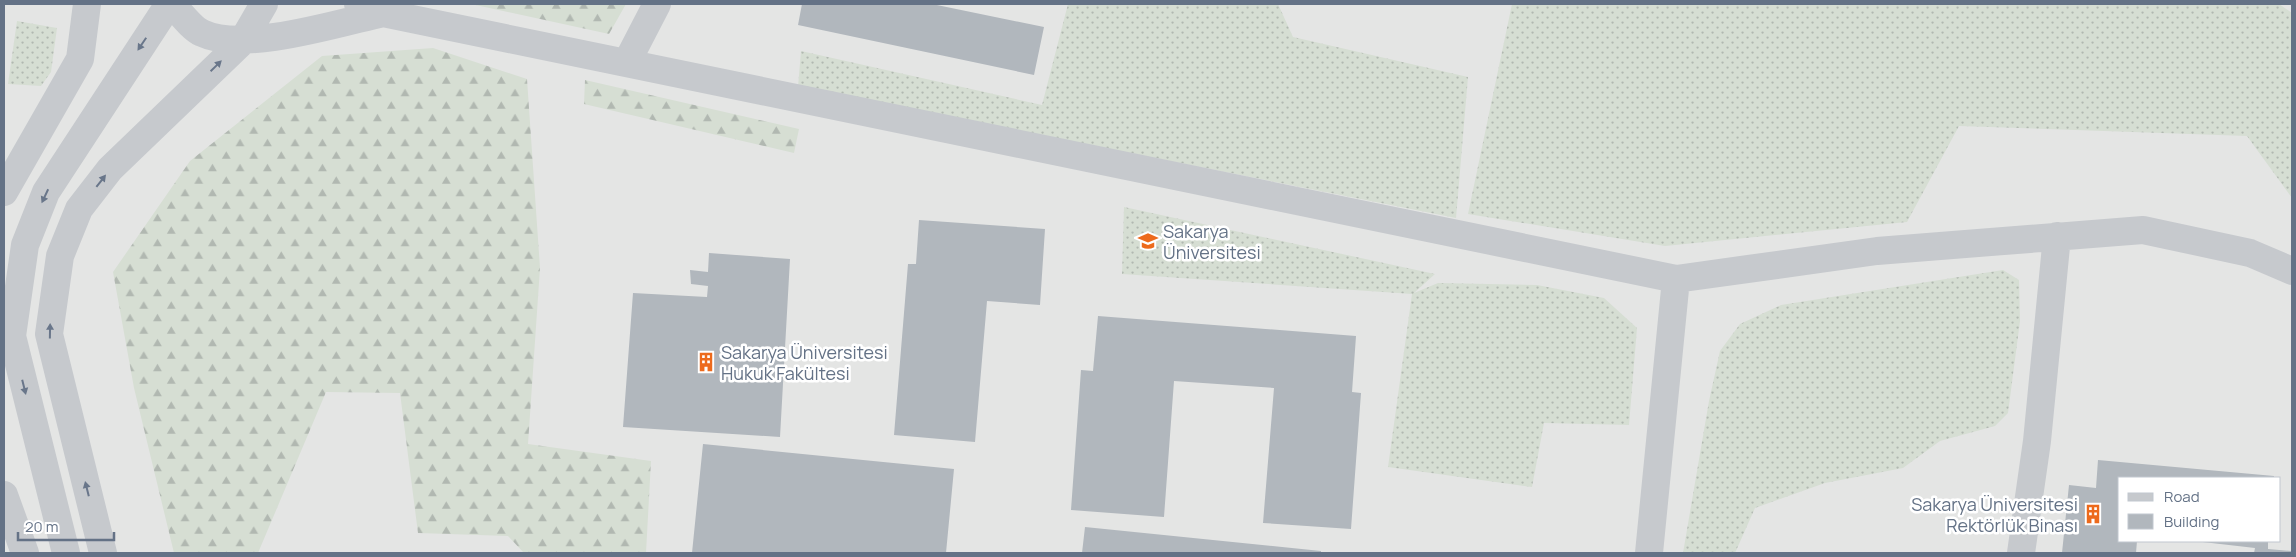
<svg xmlns="http://www.w3.org/2000/svg" width="2296" height="557" viewBox="0 0 2296 557" font-family="Manrope,sans-serif">
	<defs>
		<pattern id="grass-dots" width="8" height="8" patternUnits="userSpaceOnUse" patternTransform="scale(1.25)"><rect width="8" height="8" fill="#d6ded3"/><path d="M2 2h.1M6 6h.1" fill="none" stroke="#b1b8b1" stroke-width="1.8" stroke-linecap="round"/></pattern>
		<pattern id="forest-firs" width="22" height="20" patternUnits="userSpaceOnUse" patternTransform="scale(1.25)"><rect width="22" height="20" fill="#d6ded3"/><path d="M5 1l3.5 6h-7zM16 11l3.5 6h-7z" fill="#b1b8b1"/></pattern>
	</defs>
	<rect width="100%" height="100%" fill="#f6f6f3"/>
	<path fill="#e4e5e4" fill-rule="evenodd" d="M4,4H2292V553H4ZM2120,478H2280V541H2120Z"/>
	<path fill="url(#grass-dots)" d="M1068,4H1278L1293,37L1468,77L1456,218L798,87L801,51L1042,105Z
		M1512,4H2279L2292,13V198L2247,136L1959,126L1907,222L1665,246L1468,214Z
		M17,21L57,28L51,72L41,86L8,84Z
		M1124,207L1435,274L1414,293L1438,283L1537,285L1604,298L1637,328L1629,425L1544,423L1532,487L1388,467L1412,294L1122,274Z
		M2003,270L2019,280L2020,321L2008,413L1995,426L1940,441L1903,468L1825,483L1755,508L1735,553H1683L1709,401L1720,351L1740,324L1781,305Z"/>
	<path fill="url(#forest-firs)" d="M471,4H626L609,34Z
		M433,48L527,79L540,268L528,444L651,461L646,553H524L508,536L418,533L400,393L326,392L258,553H174L134,388L113,272L190,161L322,56Z
		M585,80L799,129L794,153L584,104Z"/>
	<path fill="#b1b7bd" d="M802,4H932L1044,27L1034,75L798,25Z
		M919,220L1045,229L1040,305L987,301L975,442L894,435L908,264H916Z
		M709,253L790,259L780,437L623,427L633,293L707,297L708,286L691,284L690,270L708,272Z
		M1098,316L1356,336L1352,392L1361,393L1351,529L1263,523L1274,388L1174,381L1164,517L1071,510L1081,370L1093,371Z
		M703,444L954,469L946,553H692Z
		M2098,460L2274,476V478H2120V541H2137L2136,553H2062L2069,485L2096,488Z
		M1085,527L1321,551V553H1082Z
		M2194,541H2268V549L2292,551V553H2254L2255,548Z"/>
	<g fill="none" stroke-linecap="round" stroke-linejoin="round">
		<path stroke="#c6c9cd" stroke-width="28" d="M172,4C180,12 191,28 202,33C243,53 339,23 383,13
			M358,4L383,13L1676,279L1877,251L2143,230L2250,253L2292,271
			M627,62L657,4
			M4,192L80,59L87,4
			M4,495L25,553
			M66,553L12,336L25,245L46,192L169,4
			M103,553L49,334L60,256L79,209L110,169L242,42L264,4
			M1649,553L1676,279
			M2021,553L2037,441L2057,236"/>
	</g>
	<defs><path id="oneway-solid" d="M-6-.8H1V-3.2L6.5 0L1 3.2V.8H-6Z" transform="scale(1.25)"/></defs>
	<g fill="#69768a">
		<use href="#oneway-solid" transform="translate(142 44) rotate(124)"/>
		<use href="#oneway-solid" transform="translate(216 66) rotate(-44)"/>
		<use href="#oneway-solid" transform="translate(101 181) rotate(-52)"/>
		<use href="#oneway-solid" transform="translate(45 196) rotate(115)"/>
		<use href="#oneway-solid" transform="translate(50 331) rotate(-89)"/>
		<use href="#oneway-solid" transform="translate(24 387) rotate(76)"/>
		<use href="#oneway-solid" transform="translate(87 489) rotate(-104)"/>
	</g>
	<defs>
		<symbol id="university-bare" viewBox="-9 -9 18 18"><path d="M0-5L7-2L0 1L-7-2ZM-4 1L0 2.5L4 1V4Q0 6-4 4Z" fill="#ed6a1c" stroke="#fff" stroke-width="2.5" paint-order="stroke"/></symbol>
		<symbol id="building-bare" viewBox="-9 -9 18 18"><path d="M-4-6H4V6H1V3H-1V6H-4ZM-2.5-4.3h1.7v1.8h-1.7ZM.8-4.3h1.7v1.8H.8ZM-2.5-1h1.7V.8h-1.7ZM.8-1h1.7V.8H.8Z" fill="#ed6a1c" stroke="#fff" stroke-width="2.5" paint-order="stroke"/></symbol>
	</defs>
	<g fill-rule="evenodd">
		<use href="#university-bare" x="1134" y="227" width="28" height="28"/>
		<use href="#building-bare" x="692" y="348" width="28" height="28"/>
		<use href="#building-bare" x="2079" y="500" width="28" height="28"/>
	</g>
	<g text-anchor="middle" dominant-baseline="central" stroke-width="5" stroke-linejoin="round" paint-order="stroke">
		<g font-size="18" fill="#647286" stroke="#fff" text-anchor="start">
			<text x="1163" y="231">Sakarya<tspan x="1163" dy="21">Üniversitesi</tspan></text>
			<text x="721" y="352">Sakarya Üniversitesi<tspan x="721" dy="21">Hukuk Fakültesi</tspan></text>
			<text x="2078" y="504" text-anchor="end">Sakarya Üniversitesi<tspan x="2078" dy="21">Rektörlük Binası</tspan></text>
		</g>
	</g>
	<rect width="2296" height="557" fill="none" stroke="#647286" stroke-width="10"/>
	<rect x="2118" y="477" width="162" height="65" fill="#ffffff" stroke="#c1c7cf"/>
	<rect x="2128" y="493" width="25" height="8" fill="#c6c9cd" stroke="#c1c7cf"/>
	<text x="2164" y="502" font-size="15" fill="#647286">Road</text>
	<rect x="2128" y="514" width="25" height="15" fill="#b1b7bd" stroke="#c1c7cf"/>
	<text x="2164" y="527" font-size="15" fill="#647286">Building</text>
	<path d="M18 532v8h96v-8" fill="none" stroke="#647286" stroke-width="2.5"/>
	<text x="25" y="532" font-size="15" fill="#647286" stroke="#ffffff" stroke-width="4" paint-order="stroke">20 m</text>
</svg>
